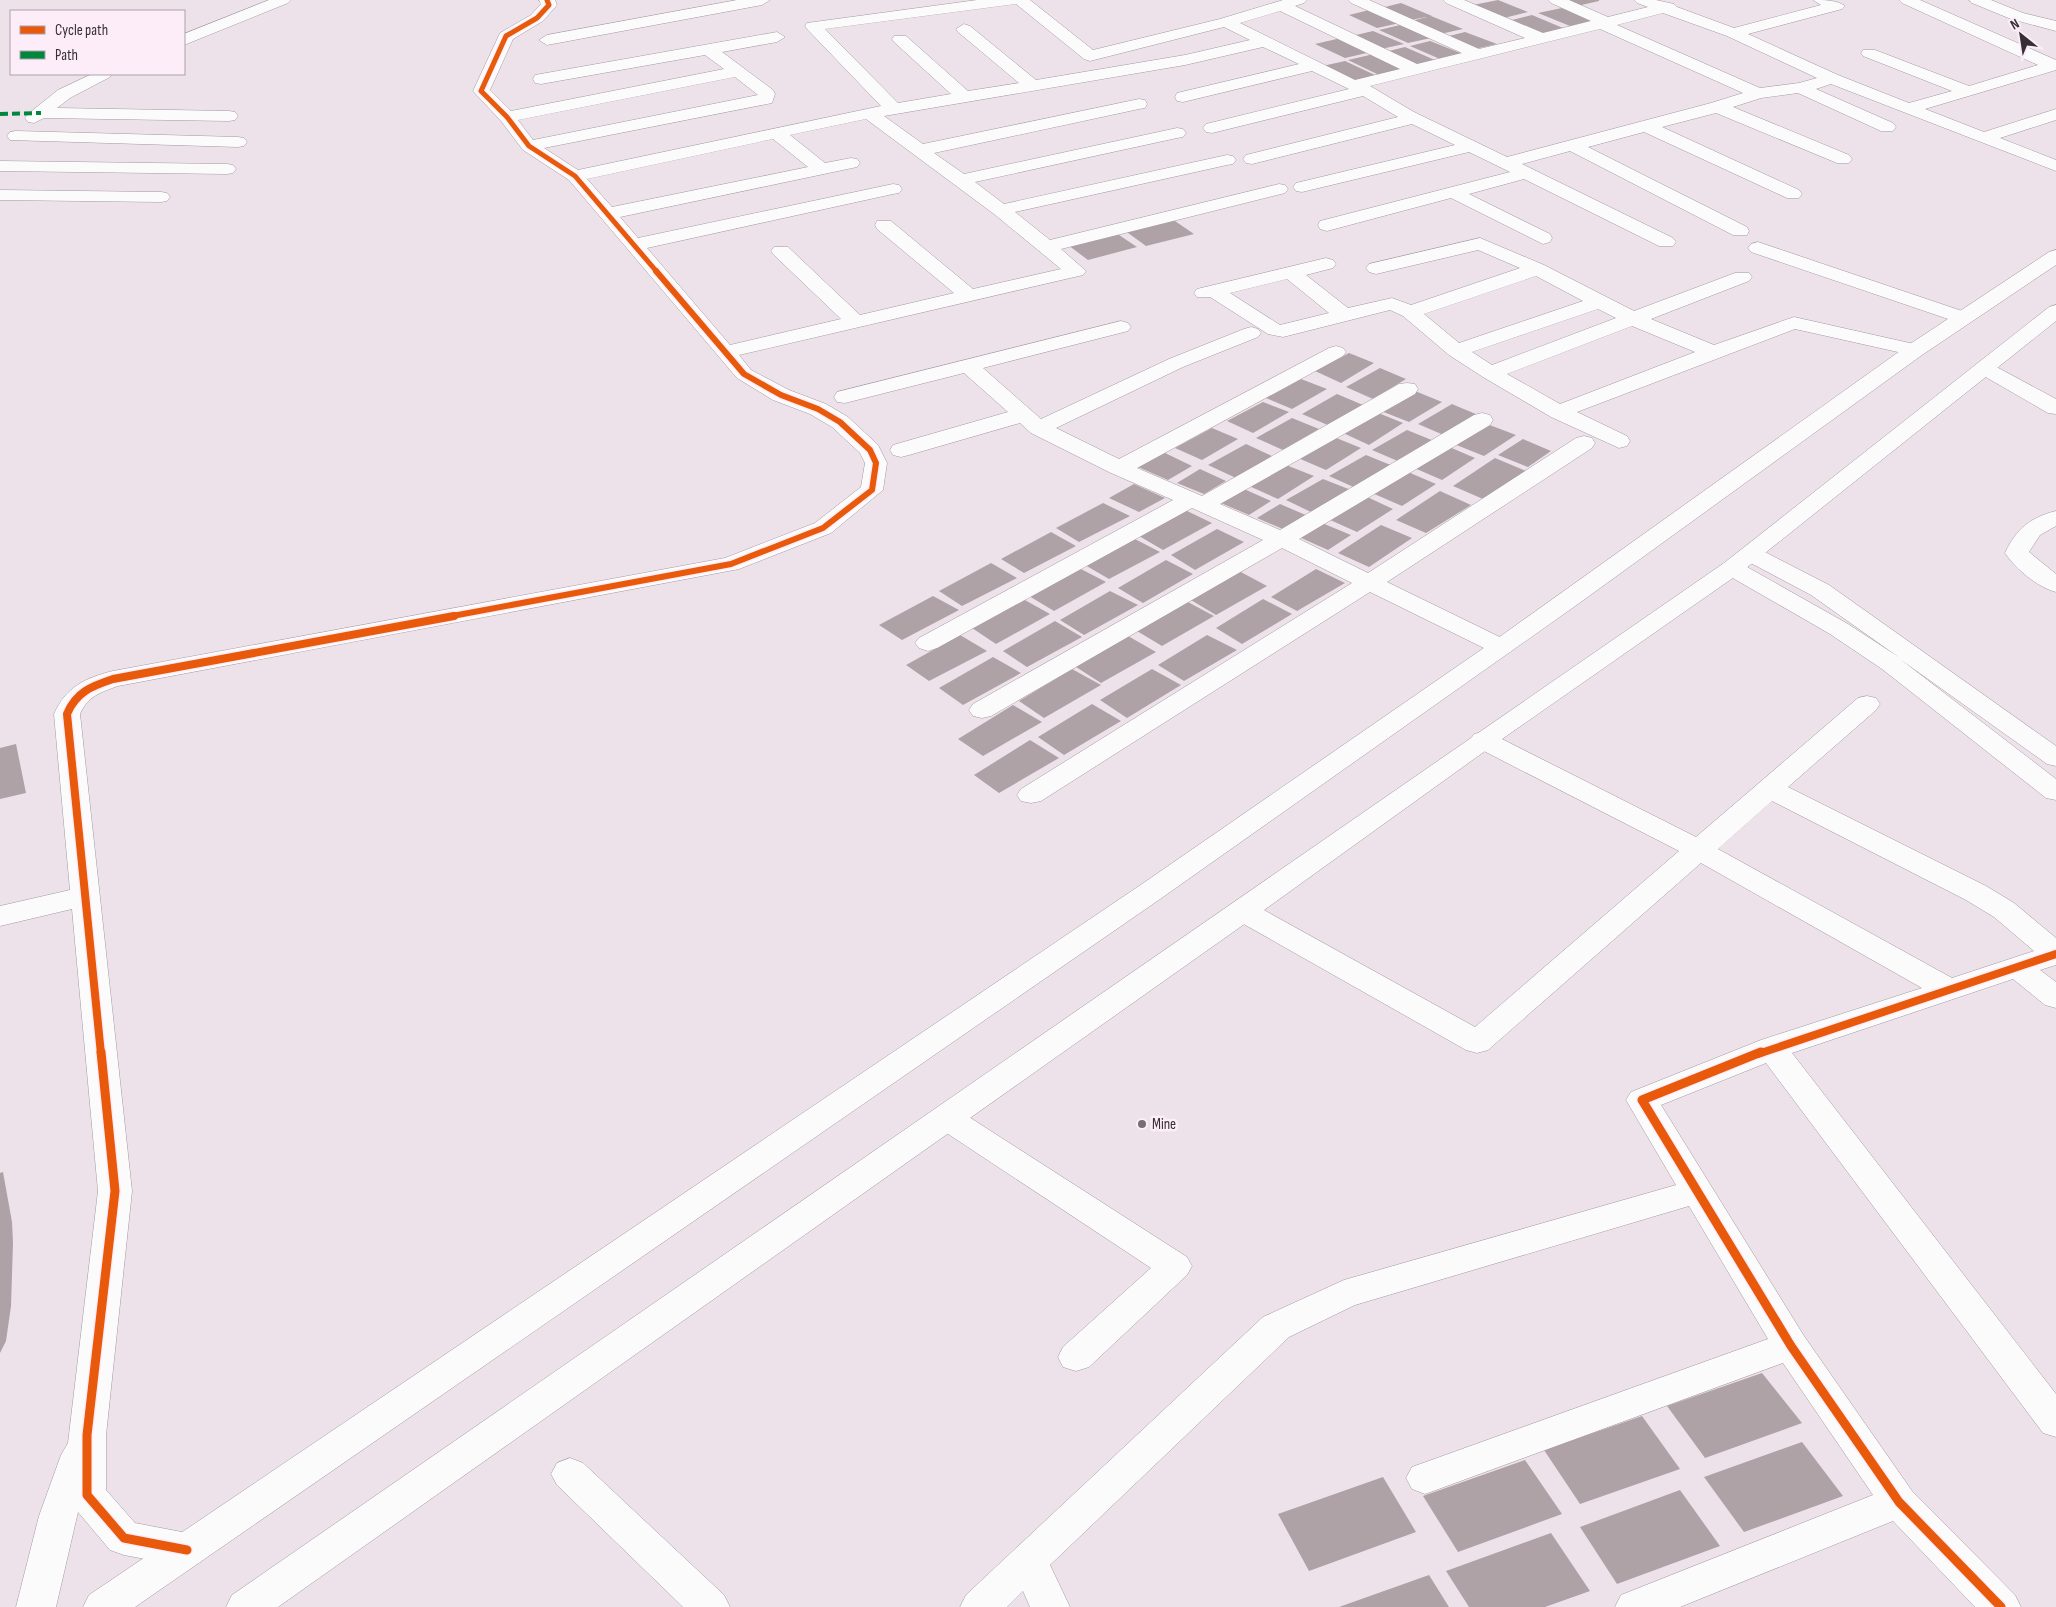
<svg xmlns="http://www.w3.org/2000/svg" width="2056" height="1607" viewBox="0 0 2056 1607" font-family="'Sofia Sans Condensed',sans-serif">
	<rect width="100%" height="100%" fill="#eee2ea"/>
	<path fill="#aea2a7" d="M1498,0L1528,12L1504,18L1473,5Z
		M1563,0H1599V1L1577,6Z
		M1401,3L1432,16L1410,20L1381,8Z
		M1562,8L1594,20L1570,26L1538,13Z
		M1369,10L1400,23L1377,28L1349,15Z
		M1532,15L1563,28L1539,34L1508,21Z
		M1431,16L1463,29L1440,34L1411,21Z
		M1400,25L1431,38L1408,43L1379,30Z
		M1373,31L1404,44L1381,49L1352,36Z
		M1465,32L1497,44L1475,49L1445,37Z
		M1341,38L1371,52L1345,58L1315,44Z
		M1430,41L1463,54L1440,59L1410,46Z
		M1405,47L1437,61L1414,66L1385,52Z
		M1374,54L1405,68L1379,75L1348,60Z
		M1345,61L1375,75L1349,82L1318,67Z
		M1172,219L1194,234L1146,246L1124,230Z
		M1116,233L1137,247L1088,260L1068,245Z
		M1349,353L1374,363L1341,383L1315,371Z
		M1380,368L1406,379L1373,399L1346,387Z
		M1301,379L1327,389L1292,409L1266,398Z
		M1415,391L1442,402L1409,422L1381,411Z
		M1337,394L1363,405L1330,426L1302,414Z
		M1263,402L1289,412L1253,433L1227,421Z
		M1452,404L1478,415L1446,436L1418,424Z
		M1376,412L1403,423L1369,445L1341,432Z
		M1292,418L1319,429L1283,450L1256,438Z
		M1487,424L1516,435L1484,456L1454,444Z
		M1212,428L1238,439L1202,460L1175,448Z
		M1407,430L1434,441L1400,462L1372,450Z
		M1334,437L1361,448L1326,470L1298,458Z
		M1523,439L1551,451L1528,467L1498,455Z
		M1246,444L1272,456L1236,478L1208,465Z
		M1447,446L1475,458L1442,480L1412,467Z
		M1163,452L1192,466L1168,480L1138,467Z
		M1366,455L1393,466L1358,489L1329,476Z
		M1495,458L1526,471L1483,499L1453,486Z
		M1286,465L1314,476L1278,499L1249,486Z
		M1200,469L1226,481L1204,494L1177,483Z
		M1408,472L1436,484L1402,506L1372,493Z
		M1323,479L1351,490L1315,514L1286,500Z
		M1134,484L1165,498L1139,512L1109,498Z
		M1244,489L1271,501L1249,515L1221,503Z
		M1440,491L1471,505L1426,533L1396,520Z
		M1365,496L1393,509L1357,532L1328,519Z
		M1103,503L1130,516L1079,542L1056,528Z
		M1280,504L1308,516L1285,530L1257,518Z
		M1185,510L1212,523L1163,550L1139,536Z
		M1322,523L1351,535L1328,550L1299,537Z
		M1381,525L1412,538L1369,567L1338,553Z
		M1217,529L1244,542L1195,570L1171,555Z
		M1051,532L1076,546L1024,573L1001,559Z
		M1133,538L1160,552L1109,579L1085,565Z
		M1166,560L1193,574L1143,603L1118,588Z
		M991,563L1017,578L962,606L939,591Z
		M1079,568L1106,582L1054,611L1029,596Z
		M1316,569L1345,583L1297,611L1271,597Z
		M1239,571L1267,586L1216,615L1191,600Z
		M1110,591L1138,605L1084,635L1060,620Z
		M933,596L959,610L902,640L879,625Z
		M1023,599L1050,614L996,644L972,628Z
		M1263,599L1292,614L1242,644L1216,628Z
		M1186,601L1214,616L1162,646L1137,631Z
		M1055,621L1082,637L1027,667L1003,651Z
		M960,635L987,651L929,681L906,665Z
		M1207,635L1237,650L1184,681L1158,665Z
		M1128,636L1156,652L1101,683L1076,667Z
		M993,657L1021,673L963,705L939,688Z
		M1072,669L1101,685L1044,718L1019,701Z
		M1152,669L1181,685L1127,718L1100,700Z
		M1092,704L1121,721L1064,755L1038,737Z
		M1013,705L1042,722L983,756L958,739Z
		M1030,740L1059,758L999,793L974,775Z
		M16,744L26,793L0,799V748Z
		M3,1172L12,1222L13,1243L11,1306L6,1341L0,1353V1173Z
		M1762,1373L1802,1423L1705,1458L1667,1406Z
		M1642,1416L1680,1469L1580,1504L1544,1450Z
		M1802,1442L1843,1496L1744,1532L1704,1477Z
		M1525,1460L1562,1514L1458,1552L1423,1496Z
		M1383,1477L1416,1532L1309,1571L1278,1514Z
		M1680,1490L1720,1546L1617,1584L1580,1527Z
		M1551,1533L1590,1591L1545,1607H1469L1446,1571Z
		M1429,1575L1449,1607H1339Z"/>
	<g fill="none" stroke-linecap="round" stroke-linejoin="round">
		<defs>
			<path id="minor" d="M269,0H291L288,3L184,45V34Z
				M539,0H555L557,5L543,21L513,39L490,90L511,111L724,69L705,55L541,84L535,83L533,79L535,75L777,32L785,37L777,42L722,52L773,90L775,94L772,103L544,148L578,170L881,106L807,29L805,26L807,23L977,0H1030L1093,50L1220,19L1283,0H1307L1304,3L1295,6L1417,64L1462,53L1351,3L1348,0H1369L1479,49L1525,38L1446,3L1443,0H1464L1543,33L1591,21L1551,3L1548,0H1569L1608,17L1648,7L1637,3L1634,0H1656L1674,4L1677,7L1734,28L1821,5L1813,0C1824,0 1837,0 1845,6L1842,9L1748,34L1838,75L1909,103L1952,91L1863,56L1861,53L1863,50H1875L1969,86L2038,65L1902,3L1899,0H1920L2056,60V70L1925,109L1984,132L2056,109V120L2000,138L2056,160V171L1831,84L1816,89L1893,123L1896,127L1893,131H1881L1798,93L1761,98L1733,107L1849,155L1852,159L1849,163H1837L1716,113L1662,127L1799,190L1802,194L1799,198H1787L1644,132L1588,147L1747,227L1749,231L1747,235H1733L1570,151L1522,164L1673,238L1676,242L1673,246H1659L1524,179L1469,194L1550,234L1552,238L1550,242L1543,244L1451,198L1327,231L1320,229L1318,225L1320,221L1510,172L1469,152L1302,192L1296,191L1293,187L1296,183L1455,145L1412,124L1252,164L1246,163L1243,159L1246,155L1398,117L1363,96L1212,133L1206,132L1203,128L1206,124L1349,89L1312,71L1183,102L1177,101L1175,97L1177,93L1299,64L1263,47L1185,65L884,116L923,144L1139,99L1145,100L1147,104L1145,108L1139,109L934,153L964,174L1177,128L1183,129L1186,133L1183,137L1177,138L975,182L1004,204L1227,155L1233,156L1236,160L1233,164L1227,165L1015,212L1050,240L1279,184L1285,185L1288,189L1285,193L1061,249L1086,271L1083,275L739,355L751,370L789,390L826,404L848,417L878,445L887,463L883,490L831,533L739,569L118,686C101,692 88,696 80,714L132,1191L106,1435V1490L135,1523L187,1533L201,1538L206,1550L201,1562L187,1567L124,1555L110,1550L78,1512L56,1607H16L39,1516L61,1455L68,1443L98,1191L72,909L0,926V906L70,890L54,714C66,687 85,678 113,671L725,558L815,523L861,487L865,463L860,453L832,427L810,414L773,400L737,378L569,180L523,150L501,121L473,91L500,33L531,15L541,4ZM1016,4L1084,59L1090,61L1224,27L1250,40L1185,55L1036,80L970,26L964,24L956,29L958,32L1019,83L968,91L906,36H894L892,39L894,42L951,94L898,103L825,29ZM1280,11L1400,69L1355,80L1240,23ZM1663,13L1727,36L1817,78L1799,83L1760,88L1617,25ZM1600,29L1743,93L1711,103L1507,157L1414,112L1370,86ZM735,77L758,95L533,140L518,120ZM866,119L994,214L1061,269L973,289L891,221H877L875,225L877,229L954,293L860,315L788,247H774L771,251L774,255L841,319L730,345L647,248L893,194L899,193L902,189L899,185L893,184L638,238L620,217L857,167L860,163L857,159L851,158L825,163L790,135ZM773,139L808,167L612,207L587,179Z
				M737,0H770L762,5L547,45L539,40L547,35Z
				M1969,0H1991L2023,13L2056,21V31L2011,19L1972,3Z
				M92,74H112L110,77L70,98L57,108L229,111L235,112L238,116L235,120L229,121L44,118L34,123L28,122L25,118L28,114L58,90Z
				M16,131L238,137L244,138L247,142L244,146L238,147L10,140L7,136L10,132Z
				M0,161L227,164L233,165L236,169L233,173L227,174L0,171Z
				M0,190L161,192L167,193L170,197L167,201L161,202L0,200Z
				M1480,238L1544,265L1634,311L1735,273H1749L1752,277L1749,281L1651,319L1714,345L1794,317L1923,346L1926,350L1923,354L1916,356L1795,329L1577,412L1627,436L1630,441L1627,446L1619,448L1551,417L1483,377L1449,355L1403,316L1390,310L1283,337L1268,334L1210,297H1197L1194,293L1197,289L1326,258L1333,260L1336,264L1333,268L1306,275L1348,308L1392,298L1411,305L1520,268L1478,250L1376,274L1369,272L1366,268L1369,264ZM1536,276L1583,301L1459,343L1424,314ZM1287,279L1329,313L1280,325L1230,293ZM1598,309L1616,318L1492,365L1472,352ZM1632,326L1695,352L1560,404L1507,374Z
				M1758,242L1968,313L1971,317L1968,321L1961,323L1954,321L1751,252L1748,248L1751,244Z
				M1121,321L1128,323L1131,327L1128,331L983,368L1041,419L1169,359L1244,329L1251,327L1258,329L1261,333L1258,337L1183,367L1056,428L1119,459L1329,348L1336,346L1343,348L1346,352L1343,356L1137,468L1202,496L1399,384L1407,383L1415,384L1418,389L1415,394L1220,504L1280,530L1474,415L1482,413L1490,415L1493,420L1490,425L1299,539L1368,573L1576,438L1584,436L1592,438L1595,443L1592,448L1387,582L1510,642L1514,647L1510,652L1501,655L1492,652L1370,592L1041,801L1031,803L1021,801L1017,795L1021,789L1352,583L1282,548L991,716L982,718L973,716L969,710L973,704L1263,540L1192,508L937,648L928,651L919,648L915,643L919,638L1173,500L1111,473L1031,433L1020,423L909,455L901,457L893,455L890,450L893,445L1008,412L964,373L845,403L837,402L834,397L837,392Z
				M1984,362L1991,364L2056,399V414L2048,413L1977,372L1974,368L1977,364Z
				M2056,511V526L2040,535L2029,552L2056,574V592C2037,587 2016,569 2005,553C2016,529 2031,517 2056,511Z
				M1751,547L1759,549L1829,585L2056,746V766L2047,764L1900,659L2056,779V800L2046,798L1882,669L1830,634L1724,573L1720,568L1724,563L1732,561L1740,563L1848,624L1900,658L1811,595L1743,559L1739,554L1743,549Z
				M1867,696L1876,698L1880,704L1876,710L1788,787L1986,886L2014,903L2056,938V965L2040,970L2056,982V1008L2045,1005L2013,979L1792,1053L2056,1394V1437L2043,1433L1766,1063L1661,1105L1804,1336L1912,1491L2015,1595L2021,1607H1975L1893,1521L1680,1607H1615L1621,1595L1873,1495L1783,1363L1425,1494L1412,1489L1406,1478L1412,1467L1768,1339L1689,1206L1355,1305L1289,1337L1050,1565L1070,1607H1030L1023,1591L1007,1607H960L966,1595L1263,1317L1344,1280L1676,1185L1626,1100L1631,1092L1761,1040L1922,988L1701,863L1488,1050L1477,1053L1466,1050L1233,918L1228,911L1233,904L1243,902L1253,904L1475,1027L1679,851L1474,746L1470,740L1474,734L1483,732L1492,734L1696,837L1858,698ZM1772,801L1966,900L1994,917L2034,951L1952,978L1718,849Z
				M947,1106L958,1110L1187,1257L1192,1266L1187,1275L1089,1367L1076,1371L1063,1367L1058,1357L1063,1347L1151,1268L936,1126L931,1118L936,1110Z
				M570,1458L583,1463L724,1595L730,1607H683L557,1485L551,1474L557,1463Z"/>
			<path id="major" d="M2056,250V265L1922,355L1578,604L1163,897L135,1607H83L89,1595L1142,884L1491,643L1907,346L2049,252Z
				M2056,305V321L1740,573L1492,746L1253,918L278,1607H226L232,1595L1724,563L2049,307Z"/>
		</defs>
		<use href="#minor" stroke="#a1999f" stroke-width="1"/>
		<use href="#major" stroke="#a1999f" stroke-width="1"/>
		<use href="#minor" fill="#fcfbfc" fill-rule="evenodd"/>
		<use href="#major" fill="#fcfbfc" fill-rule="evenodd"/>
		<path stroke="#00873e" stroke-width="4" stroke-dasharray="8 4" stroke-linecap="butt" d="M0,114L41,113"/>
		<defs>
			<path id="cycleway-far3" d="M547,0L549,5L537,18L506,36L481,91L507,117L529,146L575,176L657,272"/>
			<path id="cycleway-far2" d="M447,617L731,564L823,528L872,490L876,463L870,450L840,422L818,409L781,395L744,374L656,271"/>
			<path id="cycleway-far1" d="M101,1054L67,714C76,692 92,686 113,679L454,616
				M1758,1054L2056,954"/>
			<path id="cycleway" d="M101,1052L115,1191L87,1435V1495L124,1538L187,1550
				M1761,1052L1642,1100L1791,1346L1899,1502L2001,1607"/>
		</defs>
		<use href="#cycleway-far3" stroke="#fdedf8" stroke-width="7"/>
		<use href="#cycleway-far2" stroke="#fdedf8" stroke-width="9"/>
		<use href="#cycleway-far1" stroke="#fdedf8" stroke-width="11"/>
		<use href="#cycleway" stroke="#fdedf8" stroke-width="12"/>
		<use href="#cycleway-far3" stroke="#e8590c" stroke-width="5"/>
		<use href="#cycleway-far2" stroke="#e8590c" stroke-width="6"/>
		<use href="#cycleway-far1" stroke="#e8590c" stroke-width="8"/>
		<use href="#cycleway" stroke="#e8590c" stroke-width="9"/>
	</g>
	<circle fill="#766e74" stroke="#fdedf8" stroke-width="2" cx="1142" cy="1124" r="5"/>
	<g text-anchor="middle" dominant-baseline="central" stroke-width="5" stroke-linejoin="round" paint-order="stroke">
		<g font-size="15" fill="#362f34" stroke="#fdedf8" text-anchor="start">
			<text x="1152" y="1124">Mine</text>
		</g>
	</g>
	<rect x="10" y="10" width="175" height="65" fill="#fdedf8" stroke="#ada1aa"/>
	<rect x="20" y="26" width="25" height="8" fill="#e8590c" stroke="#ada1aa"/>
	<text x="55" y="35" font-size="15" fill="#362f34">Cycle path</text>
	<rect x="20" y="51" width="25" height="8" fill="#00873e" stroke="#ada1aa"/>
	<text x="55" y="60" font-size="15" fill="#362f34">Path</text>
	<g transform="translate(2021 35) rotate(330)" stroke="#fdedf8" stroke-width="4" paint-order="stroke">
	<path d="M0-4L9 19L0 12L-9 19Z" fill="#362f34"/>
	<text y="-8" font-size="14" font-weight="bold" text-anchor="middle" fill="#362f34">N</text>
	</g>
</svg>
